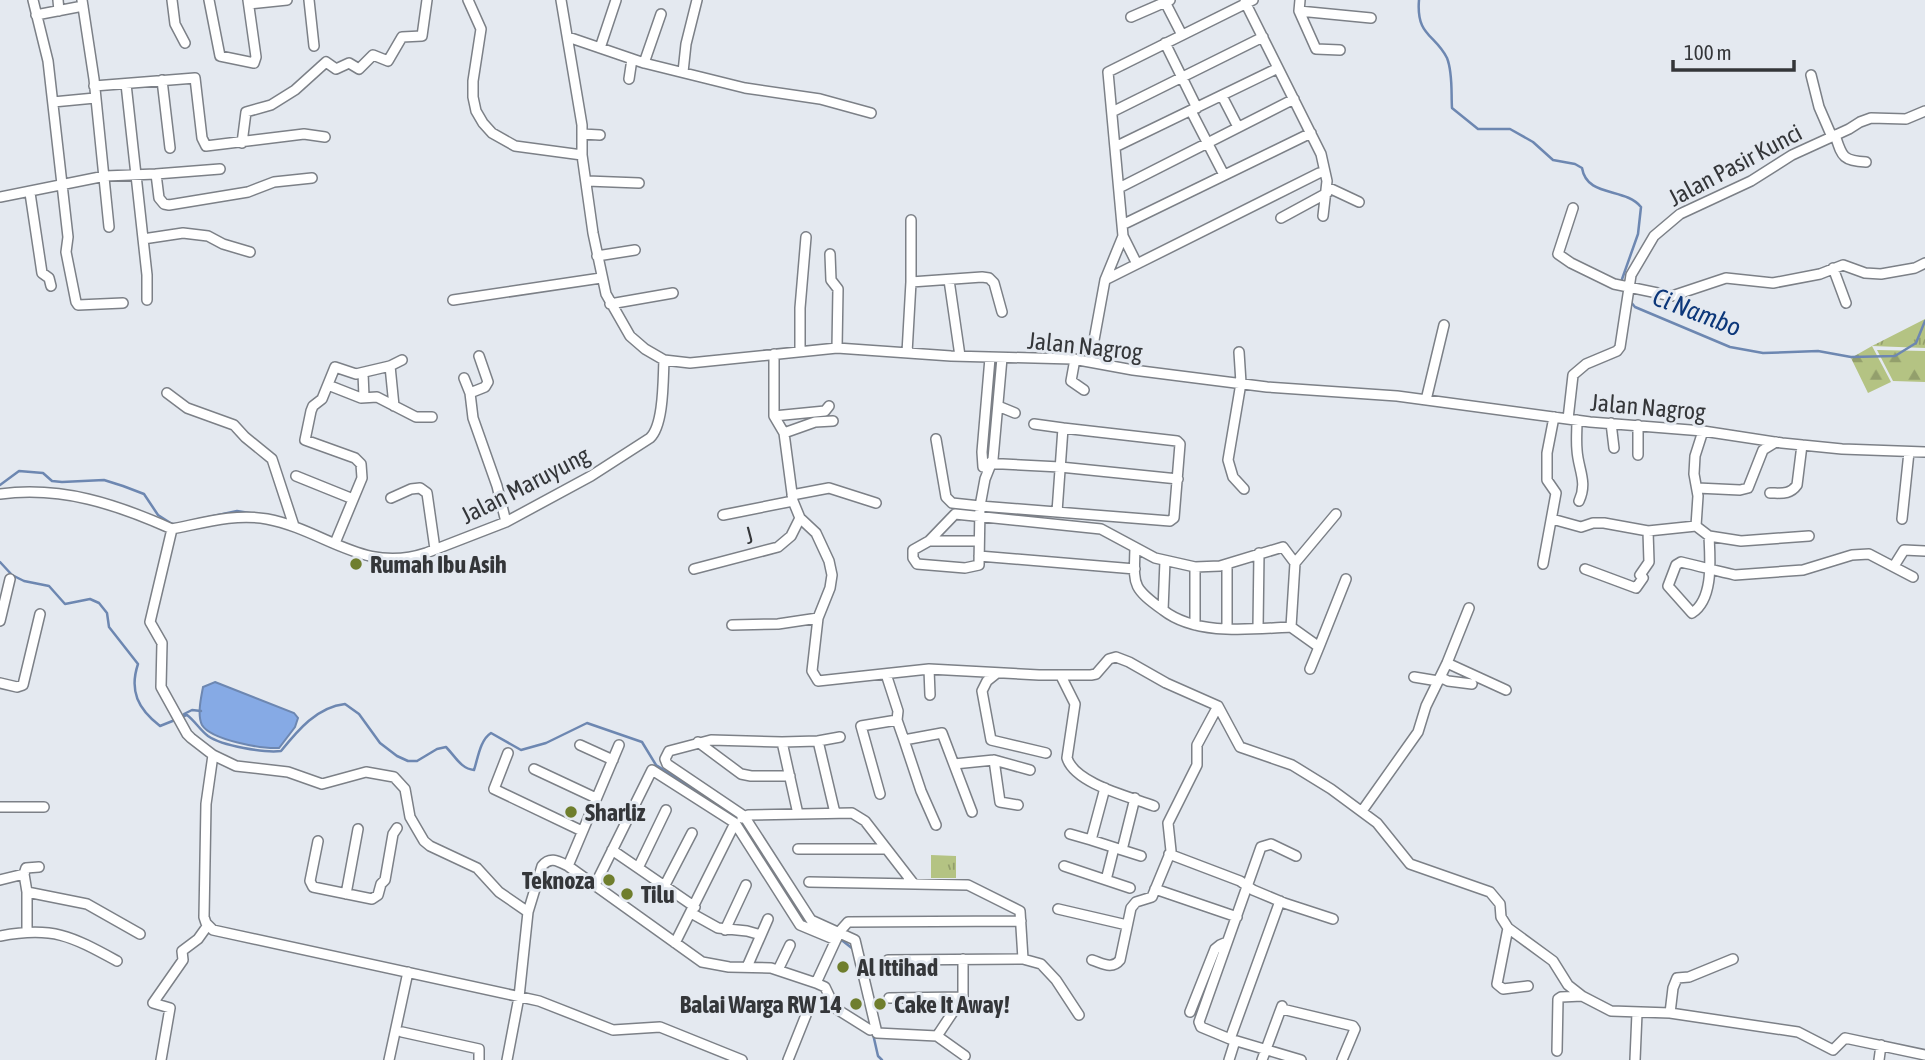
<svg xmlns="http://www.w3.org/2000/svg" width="1925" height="1060" viewBox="0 0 1925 1060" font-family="'Asap Condensed',sans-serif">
	<defs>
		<pattern id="grass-tufts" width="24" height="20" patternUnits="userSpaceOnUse" patternTransform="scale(1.75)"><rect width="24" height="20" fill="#b4c383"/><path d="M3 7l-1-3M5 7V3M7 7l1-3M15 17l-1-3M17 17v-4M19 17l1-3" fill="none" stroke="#939f6c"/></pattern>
		<pattern id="forest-firs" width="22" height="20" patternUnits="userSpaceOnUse" patternTransform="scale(1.75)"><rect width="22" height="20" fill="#b4c383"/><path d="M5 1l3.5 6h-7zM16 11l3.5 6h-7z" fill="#939f6c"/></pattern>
	</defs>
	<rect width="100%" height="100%" fill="#e4e9f0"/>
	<path fill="url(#grass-tufts)" d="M1925,319V348L1872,346Z
		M931,855L956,856V878H931Z"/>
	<path fill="url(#forest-firs)" d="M1872,346L1891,382L1868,393L1851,358Z
		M1877,350L1925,351V382L1893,381Z"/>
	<path fill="#86aae5" stroke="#6d87b1" stroke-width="2" d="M215,682L294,713L298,718L295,727L279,748C262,749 211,740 202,725C197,715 201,698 203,687Z"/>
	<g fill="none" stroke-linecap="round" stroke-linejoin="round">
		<path stroke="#6d87b1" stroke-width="2.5" d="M1419,0C1416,36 1435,34 1447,58C1453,73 1451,93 1452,108L1478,129H1510L1533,142L1553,160L1575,164L1582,168C1587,198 1625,187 1641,207L1638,234L1621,282
			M1630,301L1635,307L1730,347L1763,353L1818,351L1851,357L1895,356L1916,343L1925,321
			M0,485L19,471L43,473L52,481L62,482L104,480L123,486L144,494L158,515L172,524H177
			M190,521L237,511L287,519
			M0,562L12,575L24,581L49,586L65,604L90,599L99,603L107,613L109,627L138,664C129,691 138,709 160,726L175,720
			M184,714L192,710L201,711
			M181,717L187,715C195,721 200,730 208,736C222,746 265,753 281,751C298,730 317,707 345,704L359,714L380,743L397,756L408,761H417L437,749L446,747C455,756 461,769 474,770C478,758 480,740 491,733L521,750L546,743L587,723L642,742L656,765L736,817L743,824L808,924
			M839,938L853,949
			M873,1034L878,1056L882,1060"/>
		<defs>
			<path id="street" d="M33,0L48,61L68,237L66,252L76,302L78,305L123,303
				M58,0L59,11
				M82,0L94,79L109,227
				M172,0L175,24L185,43
				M209,0L220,56L254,63L256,57L248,0
				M309,0L314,46
				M468,0L481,29L473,81V97L476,111L483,123L492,133L515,146L582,155L593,233L606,294L630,336L645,349L664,360L690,363L837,348L951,356L1073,359L1133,370L1267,387L1397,396L1590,422L1703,431L1782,443L1842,449L1925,452
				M561,0L582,125V155
				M1300,0L1299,11L1316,49L1340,50
				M1165,2L1182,35
				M1245,2L1321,154L1327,181L1323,216
				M249,4L287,0
				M1299,11L1371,18
				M36,15L83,6
				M1131,17L1170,0
				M568,37L644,63L745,88L820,99L871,113
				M1165,43L1197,108
				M600,48L616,0
				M644,63L661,14
				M683,72L686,44L697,0
				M1811,75L1819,107L1832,137
				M629,79L632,59
				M162,80L170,148
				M126,84L147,275V300
				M94,86L195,78L202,138L206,146L304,134L325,137
				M1222,96L1238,127
				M53,102L95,98
				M1191,111L1224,175
				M1112,112L1263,37
				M582,134L600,135
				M1835,135C1842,156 1842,161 1866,162
				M242,143L246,112L271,105L295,90L326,62L336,69L349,63L359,69L373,55L388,61L402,37L422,36L427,0
				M1115,147L1278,68
				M156,174L220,169
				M587,181L639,183
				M1327,187L1359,202
				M1119,188L1294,99
				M30,193L42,273L49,278L51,286
				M0,197L105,176L156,174L159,198L164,204L169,205L248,192L274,182L312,178
				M1573,208L1558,254L1571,263L1614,284L1672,296L1726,278L1773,283L1820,274L1843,265L1865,273L1881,274L1915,268L1925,263
				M1281,218L1327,193
				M1122,225L1311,133
				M143,239L183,233L208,236L223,244L250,252
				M830,254L831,280L838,289L837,348
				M597,256L635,250
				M1137,264L1319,173
				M1833,268L1846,303
				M949,280L960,356
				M1105,280L1137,264L1123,236
				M911,282L982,277L989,278L994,283L1002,312
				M453,300L601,278
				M610,304L673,293
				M800,351V308L806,237
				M1239,352L1241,383L1228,460L1233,477L1244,489
				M907,353L911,282V220
				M774,354V416L784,433L793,501L800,518L816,533L829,561L832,575L830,588L818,618L812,671L818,681L929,669L1039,675H1091L1096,674L1109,659L1116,657L1129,662L1166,683L1218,706L1240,747L1292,765L1331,789L1377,823L1410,864L1490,892L1500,904L1501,917L1508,928L1553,961L1568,985L1582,996L1611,1011L1670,1013L1798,1032L1833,1050L1845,1038L1925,1055
				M1075,359L1071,381L1084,390
				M1090,362L1105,280L1123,236L1108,72L1253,0
				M390,366L394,406
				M363,373L364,397
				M464,378L470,393L473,418L497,486L506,522
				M328,385L361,398L377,397L416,417H432
				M167,393L187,408L234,425L245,437L272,459L294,526
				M470,393L485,387L488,382L479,356
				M1426,400L1444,325
				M998,406L1015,413
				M774,416L825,411L829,406
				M1568,419L1573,375L1586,364L1617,351L1620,347L1631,275L1654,236L1680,214L1751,181L1792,155L1849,129L1860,122L1871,118L1906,119L1925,111
				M1577,420C1577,430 1576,440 1577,450C1578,469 1588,482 1579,501
				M1611,423L1614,448
				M1034,424L1063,428
				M784,433L815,422L833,421
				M936,439L946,497L952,503L980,506L1170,521L1174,518L1180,444L1177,441L1063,428L1057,512
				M1638,455V425
				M983,463L1060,467L1178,479
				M983,467L982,452L990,358
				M296,476L353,499
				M1697,488L1740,490L1748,488L1763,450L1776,442
				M1770,493C1781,493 1790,495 1797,485L1802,445
				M0,494C62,486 116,504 172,529
				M792,495L829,488L876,503
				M391,498L411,489L420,488L427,493L435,549
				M723,515L793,501
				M1552,519L1581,527L1593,523H1604L1648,531L1696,526L1709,536L1741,541L1809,536
				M1902,519L1909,452
				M1696,526L1698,496L1694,474L1695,456L1703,431
				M172,529L150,622L162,643L161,687L187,734L191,738L213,755L236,766L288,772L322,784L366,772L394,777L405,789L410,817L424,841L430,846L477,868L499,892L528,912
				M172,529C203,523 235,513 267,519C325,530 363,574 426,553L506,522L591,476L650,438C664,425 663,379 664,360
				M1709,536C1710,559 1714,599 1692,613L1668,586L1676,565L1681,562C1699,566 1717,571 1735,575L1803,570L1852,555L1869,554L1913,577
				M929,541L955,514L1101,529L1155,558L1195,567L1220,566L1283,547L1295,563L1291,627C1251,629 1196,636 1163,610L1165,561
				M978,541H929L913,550V558L917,564L965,568L979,565L980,506L985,479L993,459L1002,358
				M335,543L362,478L361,464L355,458L305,440L311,411L313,406L322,399L335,367L356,374L390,366L402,360
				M1135,548C1134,585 1131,587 1163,610
				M979,556L1135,569
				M1295,563L1336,514
				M1543,564L1556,493L1547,480V453L1554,417
				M1894,566L1904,550L1925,551
				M694,569L778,547L791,536L800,518
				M1585,569L1636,588L1643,578L1640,575L1649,562L1648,531
				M0,621L10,579
				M732,625L778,624L818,618
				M1195,625V567
				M1291,627L1319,647L1346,579
				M1227,628V564
				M1258,628L1259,553
				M1447,663L1506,690
				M929,669L930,695
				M1310,669L1319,647
				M997,673L987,681L982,691L991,740L1046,753
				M886,674L898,711L897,720L904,740L921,791L936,825
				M1061,676L1075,704L1067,758C1075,784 1131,797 1154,806
				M1414,677L1438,681
				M1440,677L1448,681L1472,684
				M0,683L17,687L23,685L40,614
				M840,737L818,741L782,742L711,740L669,751L665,759L667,764L744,816L811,920L855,940L877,1033L937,1036
				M904,740L942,733L972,812
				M818,741L835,813
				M698,742L741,774L751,776H790
				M782,742L798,814
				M580,745L613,760
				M508,753L494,789L582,831
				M213,755L206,804L204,917L206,923L213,930L539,1001L613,1030L660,1027L742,1060
				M994,760L1000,802L1018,805
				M954,764L994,760L1030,770
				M534,769L596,798
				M1105,788L1091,840L1122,850L1135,798
				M880,794L861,726L897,720
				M0,807H44
				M1362,811L1418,732L1426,706L1447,663L1469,608
				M742,818L748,815L852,813L865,821L913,883
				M1070,834L1091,840
				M318,841L310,881L313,887L372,899L378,895L381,884L385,880L393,834L397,828
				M798,849H886
				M612,850L695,907
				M1122,850L1141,856
				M1169,854L1240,881L1253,890L1284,903L1333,919
				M1296,856L1271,844L1261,847L1199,1022L1201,1027L1230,1039L1301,1060
				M568,866L619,745
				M639,866L666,810
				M1064,866L1130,888
				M24,874L26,868L39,867
				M0,880L24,874L27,892
				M1106,880L1114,848
				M809,882L968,885L1020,911L1023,959
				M595,885L652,770L735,823L800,925L836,940
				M665,885L692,833
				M1155,889L1237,917
				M346,894L358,829
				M1058,909L1127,925
				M691,913L718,928L747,931L761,935
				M1508,928L1497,984L1503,989L1528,986
				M27,930V892L87,904L140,934
				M725,930L746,885
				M0,936C53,926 71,936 117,961
				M675,943L735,823
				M888,960L1023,959L1041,964L1056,980L1079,1015
				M1092,960C1102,963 1112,970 1120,960L1131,908L1136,902L1152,897L1171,851L1168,823L1197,765V745L1218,706
				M747,967L768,919
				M778,970L790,945
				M816,983L840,931L848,922L1021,921
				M889,998L963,997
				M1282,1009L1353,1026L1355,1029L1342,1060
				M1190,1012L1215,949L1220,945L1227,942
				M1670,1013L1673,988L1677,978L1689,977L1733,959
				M402,1032L479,1049V1060
				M937,1036L963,997V959
				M937,1036L965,1056
				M1230,1039L1280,901
				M1557,1051L1558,999L1561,997L1582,996
				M161,1060L170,1008L153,1003L183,960L182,951L198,939L208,925
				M389,1060L408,972
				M507,1060L519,997L528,912L542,866C550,856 558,861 568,866L702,962L729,967L771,968L816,983L825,987L835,1008L870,1030
				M788,1060L806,1015
				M1229,1060L1235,1041
				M1262,1060L1282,1006
				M1635,1060L1637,1013
				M1879,1060L1881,1045"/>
		</defs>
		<use href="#street" stroke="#7c8087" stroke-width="12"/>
		<use href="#street" stroke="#fff" stroke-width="9"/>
	</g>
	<g fill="#6f7e2d" stroke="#e4e9f0" stroke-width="2.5">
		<circle cx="356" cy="564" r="7"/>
		<circle cx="571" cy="812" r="7"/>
		<circle cx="609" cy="880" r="7"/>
		<circle cx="627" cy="894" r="7"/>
		<circle cx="843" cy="967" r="7"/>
		<circle cx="856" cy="1004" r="7"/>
		<circle cx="880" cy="1004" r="7"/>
	</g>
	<g text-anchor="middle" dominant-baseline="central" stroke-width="6" stroke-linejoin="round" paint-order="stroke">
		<g font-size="24" fill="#343639" stroke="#e4e9f0">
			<text transform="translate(1735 165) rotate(-28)">Jalan Pasir Kunci</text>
			<text transform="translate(1085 346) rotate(6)">Jalan Nagrog</text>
			<text transform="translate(1648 407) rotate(5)">Jalan Nagrog</text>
			<text transform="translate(525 485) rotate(-27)">Jalan Maruyung</text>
			<text transform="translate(749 535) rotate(-15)">J</text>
		</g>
		<g font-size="24" font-weight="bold" fill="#343639" stroke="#e4e9f0" text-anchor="start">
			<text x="370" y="564">Rumah Ibu Asih</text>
			<text x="585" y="812">Sharliz</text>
			<text x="595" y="880" text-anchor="end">Teknoza</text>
			<text x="641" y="894">Tilu</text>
			<text x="857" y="967">Al Ittihad</text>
			<text x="842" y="1004" text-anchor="end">Balai Warga RW 14</text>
			<text x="894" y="1004">Cake It Away!</text>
		</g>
		<g font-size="26" font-style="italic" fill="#0c377a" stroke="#e4e9f0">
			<text transform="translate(1697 312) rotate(21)">Ci Nambo</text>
		</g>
	</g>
	<path d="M1673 60v10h121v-10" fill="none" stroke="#343639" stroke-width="3.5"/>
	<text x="1684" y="60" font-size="21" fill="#343639" stroke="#e4e9f0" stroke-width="5" paint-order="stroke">100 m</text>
</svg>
